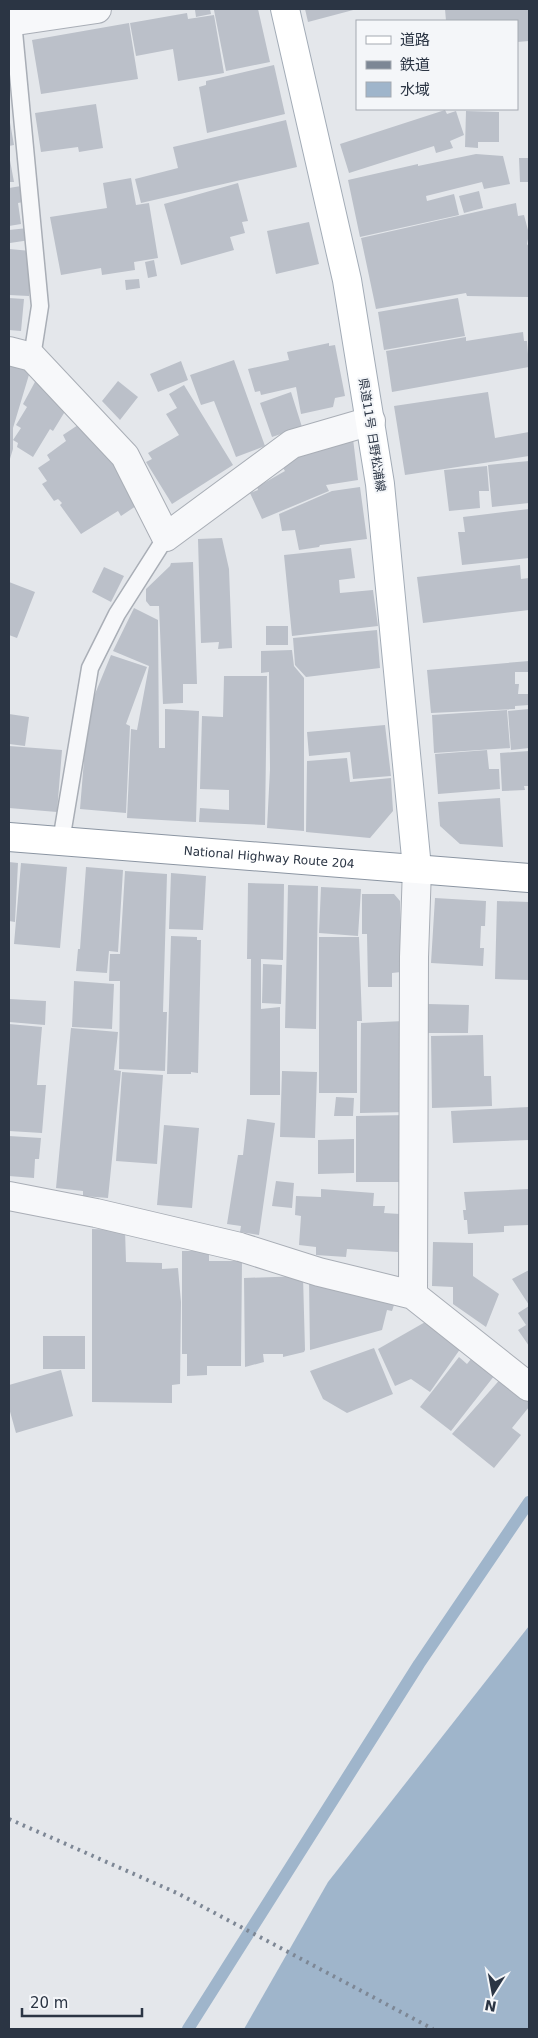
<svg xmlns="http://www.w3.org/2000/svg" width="538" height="2038" viewBox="0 0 538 2038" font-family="'DejaVu Sans','Noto Sans JP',sans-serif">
	<rect width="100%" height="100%" fill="#e4e7eb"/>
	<path fill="#9fb5cb" d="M529,1626V2029H244L328,1882Z"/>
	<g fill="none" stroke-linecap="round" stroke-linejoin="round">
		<path stroke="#9fb5cb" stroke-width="12" d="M188,2029L419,1664L529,1502"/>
	</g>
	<path fill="#bbc0c9" d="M210,9L211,14L196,17L195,10Z
		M258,9L270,62L226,71L214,10Z
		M305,9H357L308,22Z
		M445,9H529V41L517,42V21H446Z
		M187,13L188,19L214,15L224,73L178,81L173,49L136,56L130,23Z
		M129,23L138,79L41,94L32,40Z
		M274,65L285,114L207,133L199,87L206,85V81Z
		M96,104L103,148L79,152L78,147L41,152L35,113Z
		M445,110L447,114L456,111L464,135L450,141L453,148L436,153L434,146L349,173L340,144Z
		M466,111L499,112V142H478V148L465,147Z
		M9,117L14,145L9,146Z
		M286,120L297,167L141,203L135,179L178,168L173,147Z
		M476,154L503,156L510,184L484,189L482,182L426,196L427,201L454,194L459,215L360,237L348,180L418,164V166Z
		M9,155L14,182H9Z
		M519,158H529V182H520Z
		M131,178L136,205L149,203L158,258L134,262L135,270L102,275L101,268L61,275L50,217L107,208L103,183Z
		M238,183L248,221L242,222L245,233L230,237L234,250L181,265L164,204Z
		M21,186L23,202L18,203L21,224L9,226V188Z
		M479,191L483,208L464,213L459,196Z
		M516,203L518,216L524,215L529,234L527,244L529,247V297L467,296L466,293L376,309L361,238Z
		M309,222L319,264L276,274L267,231Z
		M28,228L30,240L10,243L9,230Z
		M9,249L31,251L29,296L9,295Z
		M154,260L157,276L148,278L145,262Z
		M139,279L140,288L126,290L125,280Z
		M9,298L24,299L21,331L9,330Z
		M458,298L465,336L384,350L378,312Z
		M523,332L524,341H527L529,367L392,392L386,351L466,337V341Z
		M329,343V346L335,345L345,396L335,398L333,407L301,414L296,387L261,395L260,391L255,392L248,369L289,360L287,352Z
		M234,360L265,446L236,457L214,401L201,405L190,375Z
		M181,361L188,380L158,392L150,374Z
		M9,362L31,368L13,428V449L9,462Z
		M36,380L72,400L53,431L50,429L33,457L17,447L18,443L13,440L21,428L16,425L27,407L23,404Z
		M118,381L138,397L120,420L102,401Z
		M184,385L233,465L172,504L146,462L152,459L148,453L179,435L166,414L177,408L169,394Z
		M291,392L302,427L272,437L260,403Z
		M488,392L495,438L529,432V456L405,475L394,406Z
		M87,419L142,502L121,516L118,511L81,534L60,505L62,503L58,499L54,501L42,484L47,481L38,468L50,460L47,455L66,441L63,435Z
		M351,422L358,480L326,485L329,491L262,519L250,493L258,490L257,487L285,471L283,468L324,437Z
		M529,461V503L492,507L488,465Z
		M487,466L489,491H479L480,508L449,511L444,470Z
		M360,487L367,539L320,545L319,547L299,550L295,530L282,531L279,514L332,491Z
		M529,509V558L462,565L458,532H465L463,517Z
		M222,538L229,569L232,648L218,649L219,642L201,643L198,539Z
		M351,548L355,578L339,580L340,593L373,590L378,626L292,636L284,555Z
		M193,562L197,684H183V703L163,704L159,606H150L146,601V589L170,566L171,563Z
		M520,565L521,579L529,578V610L423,623L417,577Z
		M104,567L124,576L111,602L92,592Z
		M9,582L35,592L17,638L9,635Z
		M134,608L158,620L159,748H165V709L199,711L196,822L127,818L131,729L137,730L149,666L113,651Z
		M266,626H288V645H266Z
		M377,630L380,668L306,677L295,665L293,638Z
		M292,650L294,666L304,678V831L267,828L270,769L269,672L261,673V651Z
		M111,655L147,667L126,724L130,726L126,813L80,809L88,711Z
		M529,661V672H515V684H519L518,694H529V705L515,706V709L431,713L427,670Z
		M224,676H267L265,825L199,822L200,808L229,810V790L200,789L202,716L223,717Z
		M529,709V748L511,750L508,711Z
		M507,710L510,748L434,753L432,715Z
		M9,714L29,717L25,746L9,744Z
		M385,725L391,776L353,779L350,752L309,756L307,732Z
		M9,746L62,750L57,812L9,808Z
		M487,750L489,769H499L500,789L438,794L435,754Z
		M529,751V786H524L525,790L502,791L500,753Z
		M347,758L350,782L391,778L393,811L370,838L306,832L307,761Z
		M500,798L503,847L460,844L440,826L438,802Z
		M9,862L18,863L15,922L9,921Z
		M21,863L67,867L60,948L14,944Z
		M86,867L123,870L118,952L109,951L107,973L76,971L78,949H80Z
		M125,871L167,874L163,1012H167L165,1071L119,1069L120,981H109L110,954H120Z
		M171,873L206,876L203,930L169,929Z
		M248,883L284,884L283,960L261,959V1009L280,1007V1095H250L251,959H247Z
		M288,885L318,886L316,1029L285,1028Z
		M321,887L361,889L358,936L319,933Z
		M362,894H394L400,901L401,972L392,973V987H368L367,934H362Z
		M435,898L486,901L485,926H481L480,948H484L483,966L431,963Z
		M497,901L529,902V980L495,979Z
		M171,936L197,937V940H201L198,1073L191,1072V1074H167Z
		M319,937H359L362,1021H357V1093H319Z
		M263,964L282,965L281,1004L262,1003Z
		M74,981L114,984L112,1029L72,1027Z
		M9,999L46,1001L45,1025L9,1022Z
		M427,1004L469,1005L468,1033H427Z
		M404,1021L408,1112L360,1113L361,1023Z
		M9,1024L42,1027L37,1085H46L42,1133L9,1131Z
		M71,1028L118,1032L114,1070L121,1071L108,1198L83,1196V1191L56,1188Z
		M483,1035L484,1076H491L492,1106L432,1108L431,1036Z
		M282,1071L317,1072L315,1138L280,1137Z
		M122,1072L163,1075L157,1164L116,1161Z
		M336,1097L354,1098L353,1116H334Z
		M529,1107V1140L453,1143L451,1111Z
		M408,1115V1182H356V1116Z
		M247,1119L275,1123L259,1235L240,1232L241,1226L227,1224L238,1155H243Z
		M164,1125L199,1128L192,1208L157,1205Z
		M9,1136L41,1138L39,1159H35L34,1178L9,1176Z
		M354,1139V1173L318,1174V1140Z
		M276,1181L294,1183L292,1208L272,1206Z
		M321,1189L374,1193L373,1206H385L384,1213L400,1214L398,1252L347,1249L346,1257L316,1255V1247L299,1245L301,1216L295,1215L296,1196L321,1197Z
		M529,1189V1225L504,1226V1232L468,1234L467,1220H464L463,1210H466L464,1192Z
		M92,1229L125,1230L126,1262L162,1263V1269L178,1268L181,1302L180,1384L172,1385V1403L92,1402Z
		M433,1242L473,1243V1276L499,1294L486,1327L453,1304V1287L432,1286Z
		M182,1251H209V1261H242L241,1366H207V1375L187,1376V1354H182Z
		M529,1270V1305L512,1279Z
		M303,1276L305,1350L304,1352L283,1357V1354H263L264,1362L245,1367L244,1278Z
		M309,1279L395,1302L392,1311L387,1310L382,1330L310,1350Z
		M529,1306V1346L518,1330L526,1325L518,1313Z
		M427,1321L463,1345L430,1392L411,1379L395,1386L378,1349Z
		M43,1336H85V1369H43Z
		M374,1348L393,1394L347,1413L323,1399L310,1371Z
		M475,1354L498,1371L451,1431L420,1407L459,1357L467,1364Z
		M61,1370L73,1416L16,1433L9,1408V1385Z
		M503,1376L529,1398V1407L512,1428L521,1435L494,1468L452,1434Z"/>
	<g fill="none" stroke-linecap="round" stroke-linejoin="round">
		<defs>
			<path id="service" d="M13,21L40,306L32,357
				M61,841L90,668L117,614L166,537"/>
			<path id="minor" d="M9,22L97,9
				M9,351L32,357L125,456L166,537L292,444L371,421
				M9,1196L96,1213L240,1247L319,1272L413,1295L529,1387
				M413,1295L414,957L417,868"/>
			<path id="primary" d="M285,9L347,280L380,484L417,868"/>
			<g id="trunk">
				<path id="s1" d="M9,837L529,878"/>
			</g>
		</defs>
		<use href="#service" stroke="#a9aeb6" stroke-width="19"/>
		<use href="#minor" stroke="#a9aeb6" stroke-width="30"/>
		<use href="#primary" stroke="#a3acb7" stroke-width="30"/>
		<use href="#trunk" stroke="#8b95a2" stroke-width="30"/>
		<use href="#service" stroke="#f7f8fa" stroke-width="16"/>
		<use href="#minor" stroke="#f7f8fa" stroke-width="28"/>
		<use href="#primary" stroke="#fff" stroke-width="28"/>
		<use href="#trunk" stroke="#fff" stroke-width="28"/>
		<path stroke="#7d8795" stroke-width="4" stroke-dasharray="2.5 5" stroke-linecap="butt" d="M9,1819L177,1893L433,2029"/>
	</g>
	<g text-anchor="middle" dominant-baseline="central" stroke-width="4" stroke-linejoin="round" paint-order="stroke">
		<g font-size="12" fill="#2b3544" stroke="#f4f6f9">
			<text transform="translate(372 435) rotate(81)">県道11号 日野松浦線</text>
			<text stroke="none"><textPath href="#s1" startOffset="261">National Highway Route 204</textPath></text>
		</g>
	</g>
	<rect width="538" height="2038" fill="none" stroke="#2b3544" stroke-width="20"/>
	<rect x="356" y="20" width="162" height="90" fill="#f4f6f9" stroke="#a4a9b1"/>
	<rect x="366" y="36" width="25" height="8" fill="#ffffff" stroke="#a4a9b1"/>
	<text x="400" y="45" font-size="15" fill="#2b3544">道路</text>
	<rect x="366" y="61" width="25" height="8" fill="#7d8795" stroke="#a4a9b1"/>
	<text x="400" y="70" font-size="15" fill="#2b3544">鉄道</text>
	<rect x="366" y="82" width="25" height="15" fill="#9fb5cb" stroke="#a4a9b1"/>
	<text x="400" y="95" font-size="15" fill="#2b3544">水域</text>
	<g transform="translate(493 1993) rotate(191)" stroke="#f4f6f9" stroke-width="4" paint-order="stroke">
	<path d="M0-4L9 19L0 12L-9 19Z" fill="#2b3544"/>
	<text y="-8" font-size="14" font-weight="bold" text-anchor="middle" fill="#2b3544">N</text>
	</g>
	<path d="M22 2008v8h120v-8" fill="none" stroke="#2b3544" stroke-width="2.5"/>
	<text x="30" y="2008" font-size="15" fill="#2b3544" stroke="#f4f6f9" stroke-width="4" paint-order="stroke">20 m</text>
</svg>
